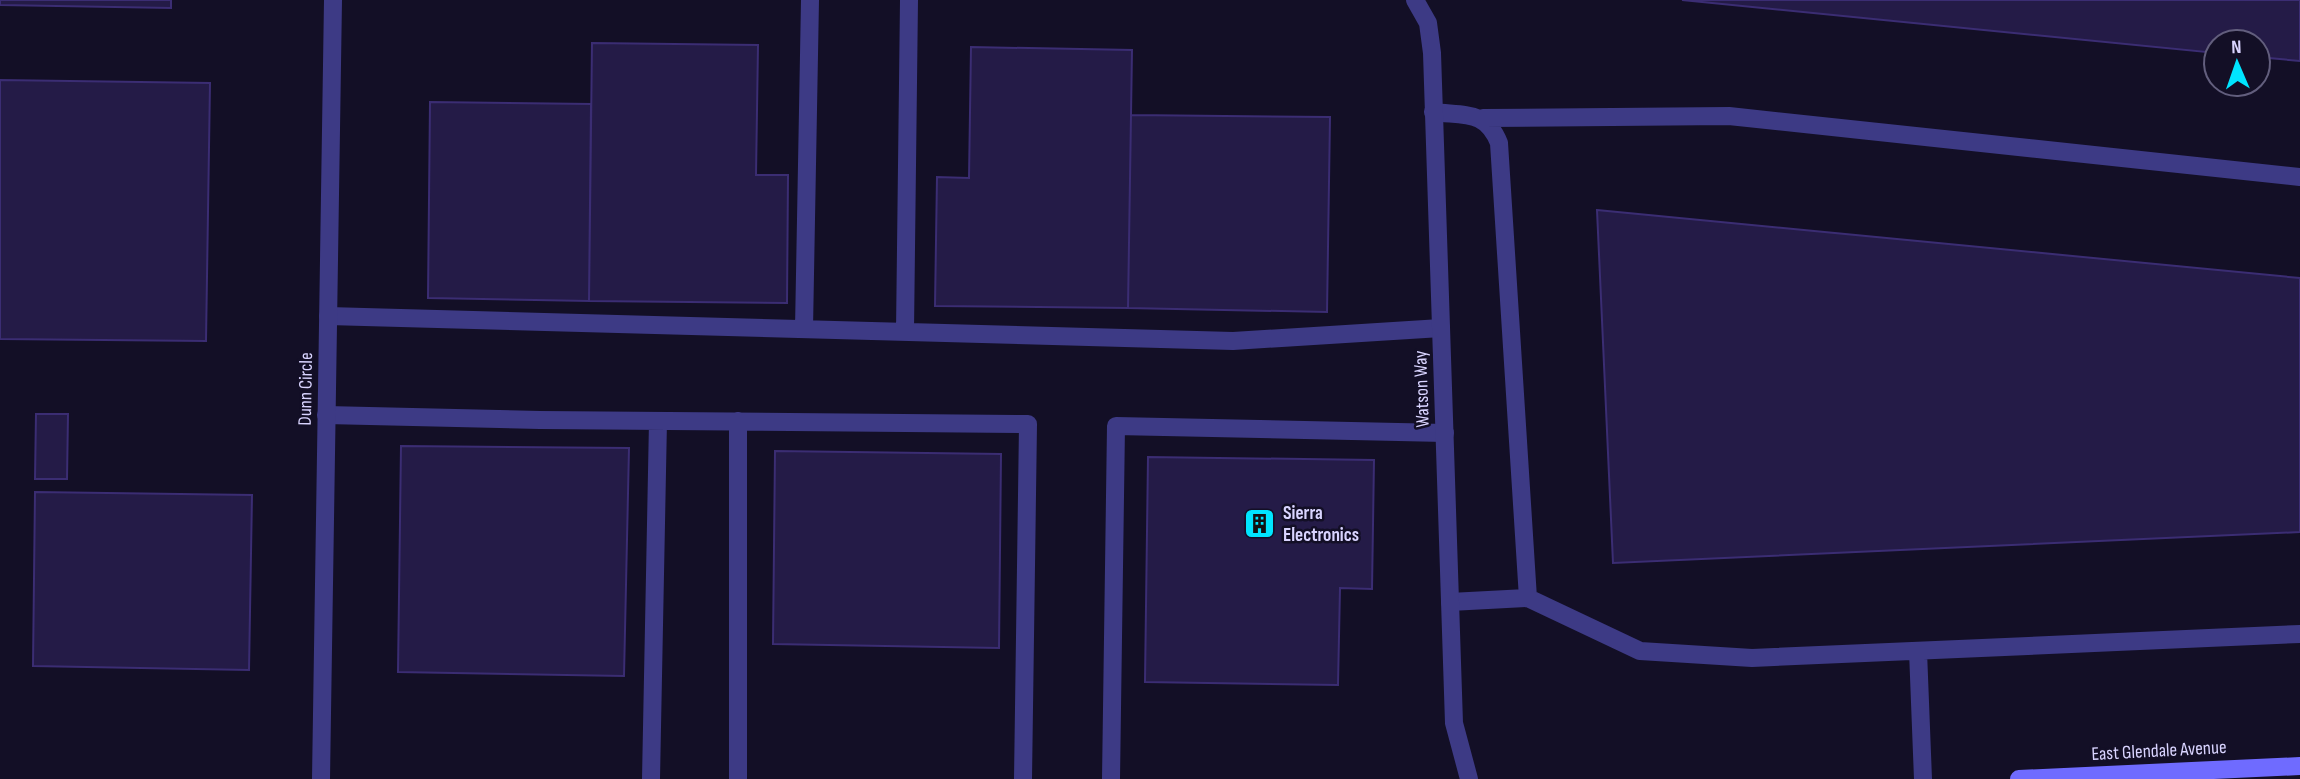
<svg xmlns="http://www.w3.org/2000/svg" width="2300" height="779" viewBox="0 0 2300 779" font-family="'Sofia Sans Condensed',sans-serif">
	<rect width="100%" height="100%" fill="#130f26"/>
	<path fill="#241b47" stroke="#3b2d73" stroke-width="2" d="M0,0H171V8L0,5Z
		M1682,0H2300V61L2258,57V42H2216V53Z
		M592,43L758,45L756,175H788L787,303L589,301Z
		M971,47L1132,50L1128,308L935,306L937,177L969,178Z
		M0,80L210,83L206,341L0,339Z
		M430,102L591,104L589,301L428,298Z
		M1131,115L1330,117L1327,312L1128,308Z
		M1597,210L2300,278V532L1613,563Z
		M36,414H68L67,479H35Z
		M401,446L629,448L624,676L398,672Z
		M775,451L1001,454L999,648L773,644Z
		M1148,457L1374,460L1372,589L1340,588L1338,685L1145,682Z
		M35,492L252,495L249,670L33,666Z"/>
	<g fill="none" stroke-linecap="round" stroke-linejoin="round">
		<path stroke="#3d3a85" stroke-width="18" d="M1433,112C1465,116 1486,110 1499,143L1528,598
			M1483,118L1729,116L2300,177
			M328,316L1233,341L1441,328
			M804,329L810,0
			M905,331L909,0
			M326,415L540,420L1028,424L1023,779
			M1450,602L1528,598L1640,651L1752,658L2300,634
			M1918,651L1923,779
			M651,779L658,421
			M738,779V421
			M1111,779L1116,426L1445,433"/>
		<path stroke="#3d3a85" stroke-width="18" d="M1415,0L1428,23L1432,53L1454,723L1469,779
			M321,779L333,0"/>
		<path stroke="#6f6bff" stroke-width="18" d="M2019,779L2300,766"/>
	</g>
	<defs>
		<symbol id="building-square" viewBox="-11 -11 22 22"><rect x="-9" y="-9" width="18" height="18" rx="4" fill="#00e5ff" stroke="#130f26"/><path d="M-4-6H4V6H1V3H-1V6H-4ZM-2.5-4.3h1.7v1.8h-1.7ZM.8-4.3h1.7v1.8H.8ZM-2.5-1h1.7V.8h-1.7ZM.8-1h1.7V.8H.8Z" fill="#111"/></symbol>
	</defs>
	<g fill-rule="evenodd">
		<use href="#building-square" x="1242" y="506" width="35" height="35"/>
	</g>
	<g text-anchor="middle" dominant-baseline="central" stroke-width="5" stroke-linejoin="round" paint-order="stroke">
		<g font-size="19" fill="#d9d4ff" stroke="#130f26">
			<text transform="translate(306 389) rotate(-89)">Dunn Circle</text>
			<text transform="translate(1422 389) rotate(-92)">Watson Way</text>
			<text transform="translate(2159 751) rotate(-3)">East Glendale Avenue</text>
		</g>
		<g font-size="19" font-weight="bold" fill="#d9d4ff" stroke="#130f26" text-anchor="start">
			<text x="1283" y="513">Sierra<tspan x="1283" dy="22">Electronics</tspan></text>
		</g>
	</g>
	<g transform="translate(2237 63) rotate(358)"><circle r="33" fill="#130f26" stroke="#625e7d" stroke-width="2"/>
	<path d="M0-5L12 26L0 18L-12 26Z" fill="#00e5ff"/>
	<text y="-10" font-size="19" font-weight="bold" text-anchor="middle" fill="#d9d4ff">N</text>
	</g>
</svg>
